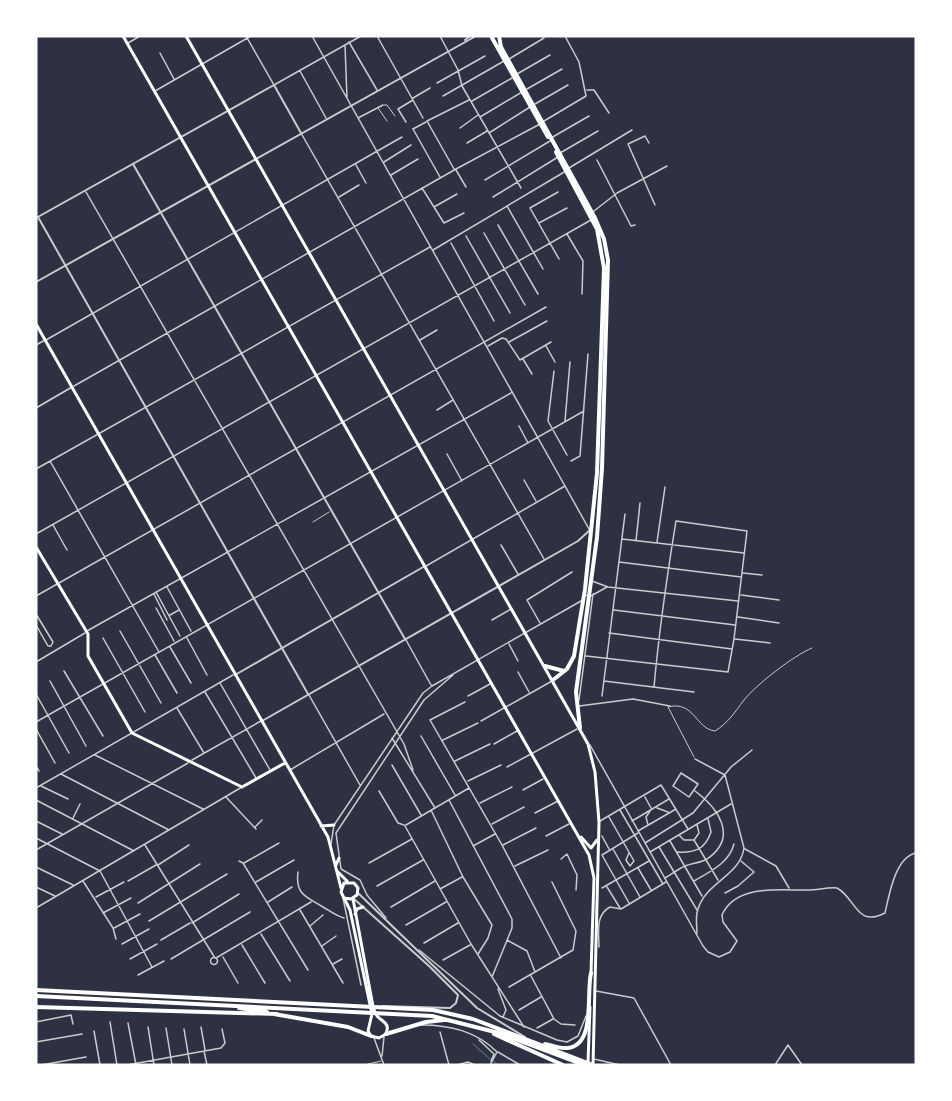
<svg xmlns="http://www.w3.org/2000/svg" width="952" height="1101" viewBox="0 0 952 1101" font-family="'Fira Sans Condensed',sans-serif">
	<rect width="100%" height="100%" fill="#2d3142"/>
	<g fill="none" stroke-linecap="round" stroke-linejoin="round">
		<path stroke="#4f5d75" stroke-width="1.5" d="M473,1044L490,1059
			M493,1061L498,1065"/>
		<path stroke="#caccd0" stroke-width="1" d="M384,105H387L395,116
			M378,108L387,121
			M313,522L329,512
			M694,757L668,707C694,700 696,729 715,731C728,723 735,712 744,700C757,684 793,656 812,648
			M364,1065L381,1061"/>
		<path stroke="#caccd0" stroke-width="1.5" d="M413,129L426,122
			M569,168L632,130
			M433,250L566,171
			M420,340L437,330
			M437,410L453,400
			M524,480L536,501
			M565,486L589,529
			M167,587L191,631
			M156,592L180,636
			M156,608L174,641
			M170,615L179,610
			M36,662L85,633
			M579,706L633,699L670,706
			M620,810L663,884
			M602,836L609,849
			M613,849L640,897
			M638,868L651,890
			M607,887L620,908
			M602,888L649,861
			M725,893L738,886L754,872L741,861
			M629,903L602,855L638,833
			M599,947C599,932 595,915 610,907L621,909L666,882"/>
		<path stroke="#caccd0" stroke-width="1.5" d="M36,36H37
			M246,36L274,85L361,36
			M312,36L565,486L426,566
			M377,36L423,118
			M440,36L458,70L462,86L521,188
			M349,42L377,90
			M128,43L140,36
			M345,46L347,98
			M160,53L174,79
			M509,59L544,38
			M300,71L326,118
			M517,74L550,55
			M437,83L485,56
			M527,89L562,69
			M587,90H594L609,113
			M155,91L251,36
			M443,96L504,61
			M413,98L430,88
			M472,101L512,78
			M535,104L568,85
			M480,117L522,92
			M358,118L383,105
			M544,121L586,96L579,62L565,36
			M406,122L398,109L413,100
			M460,128L478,115
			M413,129L440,177
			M301,133L544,559
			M489,133L530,107
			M551,138L589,116
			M467,143L487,131
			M649,143L645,136L628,144L655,205
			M560,153L598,131
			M597,160L631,226L635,225
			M384,162L411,145
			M356,165L366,183
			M454,169L427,121L469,100
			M456,170L466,187
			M391,175L418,159
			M485,180L550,141
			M422,188L444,223L464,213
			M86,192L404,744L413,770
			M558,192L530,208L559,259
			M339,197L359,185
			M493,197L558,157
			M507,206L543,269
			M434,207L457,194
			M594,211L617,193L667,166
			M539,223L567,208
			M498,225L538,294
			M484,233L525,305
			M567,234L583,261L582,294
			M466,236L510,313
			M451,243L494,321
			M46,340L402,137
			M509,342L547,321
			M488,346L502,338L506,339L520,360L551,342
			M546,346L555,362
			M523,359L532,374
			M554,371L548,421L567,455
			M74,386L456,169L540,124
			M565,421L570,362
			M519,426L528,443
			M447,454L462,481
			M50,461L159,652
			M571,461L580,456L588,354
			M36,469L430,247
			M53,525L67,550
			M36,534L591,220
			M622,539L744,553
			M636,541L640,503
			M657,542L665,487
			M501,545L518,574
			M619,562L741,577
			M743,573L762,575
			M592,581L608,587L738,601
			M154,594L167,620
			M586,595L589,597L607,587
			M741,595L779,600
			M36,596L546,307
			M614,610L735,625
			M36,614L53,642L51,646
			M738,617L779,623
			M492,620L511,609
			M540,623L527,600L572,572
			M36,625L48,646H50
			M87,631L511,393
			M120,631L161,703
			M609,633L732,649
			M103,638L145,712
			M187,638L207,675
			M735,639L770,643
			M406,640L431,685
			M509,644L518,661
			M170,647L191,683
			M155,655L177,693
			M586,656L728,672L734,639L747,531L676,521C667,576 659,631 654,687
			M64,671L103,736
			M518,672L529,692
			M50,681L86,746
			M604,681L694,692
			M220,683L270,770
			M205,692L256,778
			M36,694L69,753
			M309,695L360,785
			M468,696L490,684
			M602,696L625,514
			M579,700L593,594
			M465,702L430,720L502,845L561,958
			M177,708L204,753
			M481,721L552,681
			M36,722L584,411
			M36,729L55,763
			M421,736L455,795
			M392,738L435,808
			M443,740L478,723
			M494,744L517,731
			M590,745L703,946L708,952L719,957L730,952L737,941L723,922L722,915C736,883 781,891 808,890C818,890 827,887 837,888C856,898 856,928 885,913C889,896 895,857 916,853
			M95,755L203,809
			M695,759L725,775L744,848C740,876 706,882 698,909C695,917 697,925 697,933
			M192,760L261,721
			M455,761L490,744
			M392,765L421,815
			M36,766L39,771
			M507,767L577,729
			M290,770L384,714
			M681,773L698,784L689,797L673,786Z
			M61,774L169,830
			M468,781L501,765
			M41,786L68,799
			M36,788L233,675
			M523,790L543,779
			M379,791L398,823L404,825
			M226,797L256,829
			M645,797L651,808
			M36,800L134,851
			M449,800L512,919V928L492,977
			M480,803L512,787
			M657,808L668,812
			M431,810L463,877L492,925L488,938L478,954
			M535,813L558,801
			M609,817L634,861L630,866L626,860L629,853
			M73,818L80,804
			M36,821L62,834
			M600,821L661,785L688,829
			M632,821L669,799
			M492,824L524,807
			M406,825L469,788
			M648,825L646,817L650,811
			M405,826L471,944L524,1027
			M255,827L262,820
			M638,831L676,809
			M679,835L684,840H693
			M546,836L569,824
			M36,838L100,871L152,967
			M694,840L718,880
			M694,840L699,833L697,825
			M670,841L702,896
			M645,843L693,813L731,767L752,750
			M331,844L334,825L423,693L432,686L581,601
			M145,845L215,958
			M503,845L536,828
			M473,846L495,834
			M659,847L697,910
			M745,849L776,866L789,888
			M36,850L188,763
			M650,852L731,804
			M677,852C694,853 705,850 711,832L708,819
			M561,859L567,854L577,875L576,890
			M239,861L243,863L308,970
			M244,863L279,843
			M369,863L412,839
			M158,865L189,845
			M515,866L548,850
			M36,867L73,885
			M298,872C295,895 307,897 323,907C330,911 336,916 344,918
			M665,878C672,874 678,869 685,866C693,863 700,863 707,859C739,837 718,808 695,791
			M83,881L113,928L116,939
			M128,881L156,865
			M694,881C711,871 729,863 734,844
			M256,882L294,860
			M377,886L423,860
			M36,887L55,896
			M440,889L462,877
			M96,897L124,882
			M343,898L361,985
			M268,902L292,887
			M138,903L200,864
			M391,907L435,881
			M36,908L242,787
			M300,910L343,983
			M103,913L131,898
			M386,918L367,895L360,880L341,869L336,833L424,700L453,675
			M149,921L227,874
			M192,923L239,894
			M406,925L446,902
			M310,926L323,915
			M114,928L140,914
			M261,934L290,981
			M161,940L190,923
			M507,940L527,951L535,972
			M424,943L458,923
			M122,944L149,929
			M242,945L265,983
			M322,946L336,936
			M419,950L500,1016L557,1040L567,1042L578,1036L586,1016
			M223,957L238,983
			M210.5 961a3.5 3.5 0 1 1 7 0a3.5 3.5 0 1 1-7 0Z
			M216,958L311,902
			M130,959L157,944
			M171,959L250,912
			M443,960L470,945
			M333,964L342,959
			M138,975L164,961
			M531,976L554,1019L561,1024L575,1025
			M509,987L573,950L576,931L552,882
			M498,989L506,1010L503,1017
			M596,991L634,998L671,1065
			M519,1010L541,997
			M36,1022L71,1015L73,1024
			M110,1022L117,1065
			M128,1023L136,1065
			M421,1025C450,1025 476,1031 497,1052L490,1065
			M148,1027L154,1065
			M201,1027L205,1050
			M166,1028L172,1065
			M537,1028L553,1019
			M184,1029L190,1065
			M94,1031L100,1065
			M440,1032L449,1065
			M374,1038L384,1065
			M479,1040L494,1054L491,1061
			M36,1042L82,1034
			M204,1051L207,1065
			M498,1052L520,1065
			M382,1056L384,1037
			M594,1059L620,1065
			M41,1065L86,1057
			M127,1065L221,1048L225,1043L222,1029
			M457,1065L468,1062L475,1065
			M775,1065L788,1045L802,1065"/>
		<path stroke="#caccd0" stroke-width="2" d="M465,40L470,36
			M133,164L405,639
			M38,217L308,694
			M36,218L274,85L301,133
			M36,282L476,36
			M36,345L45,340
			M36,408L72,387
			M235,675L425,566
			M262,721L578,541L591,529
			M358,893L477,1008L525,1037
			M353,898L429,966L458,995L456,1003L450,1008L382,1006"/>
		<path stroke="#fff" stroke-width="3" d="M36,324L328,837L341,888
			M36,547L88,634V656L132,733L242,787L285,763
			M321,826L334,825
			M336,865L339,858
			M337,871L347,881
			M344,898L351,899L357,895L358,888L354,883H344L341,892L350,910L372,1014L368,1031L371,1036L379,1038L386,1034C390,1023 384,1023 378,1017C374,1013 373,1006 372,1001L353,899
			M355,914L357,909L363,907"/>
		<path stroke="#fff" stroke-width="3" d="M123,36L589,855L594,878L591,973
			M186,36L588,744L595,772L599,822L593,1065
			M581,837L591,848L597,840
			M588,1063L590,1007"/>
		<path stroke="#fff" stroke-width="4" d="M491,36L548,137
			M499,36L501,47L595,218L604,239L608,260L602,468L597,537L576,692L580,728
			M545,666L564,671
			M553,680L567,669L574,656L585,589L597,473L604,268L597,229L556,152
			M36,990L433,1010L473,1019L593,1065
			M36,996L432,1016L499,1033L584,1065
			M36,1007L277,1014
			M239,1008L267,1012
			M274,1014L348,1027L371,1036
			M386,1034L426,1022L444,1020
			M494,1034L563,1065
			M545,1044C552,1045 560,1049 568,1048C596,1045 586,993 591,973"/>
	</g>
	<rect width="952" height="1101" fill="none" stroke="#ffffff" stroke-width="75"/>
</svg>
